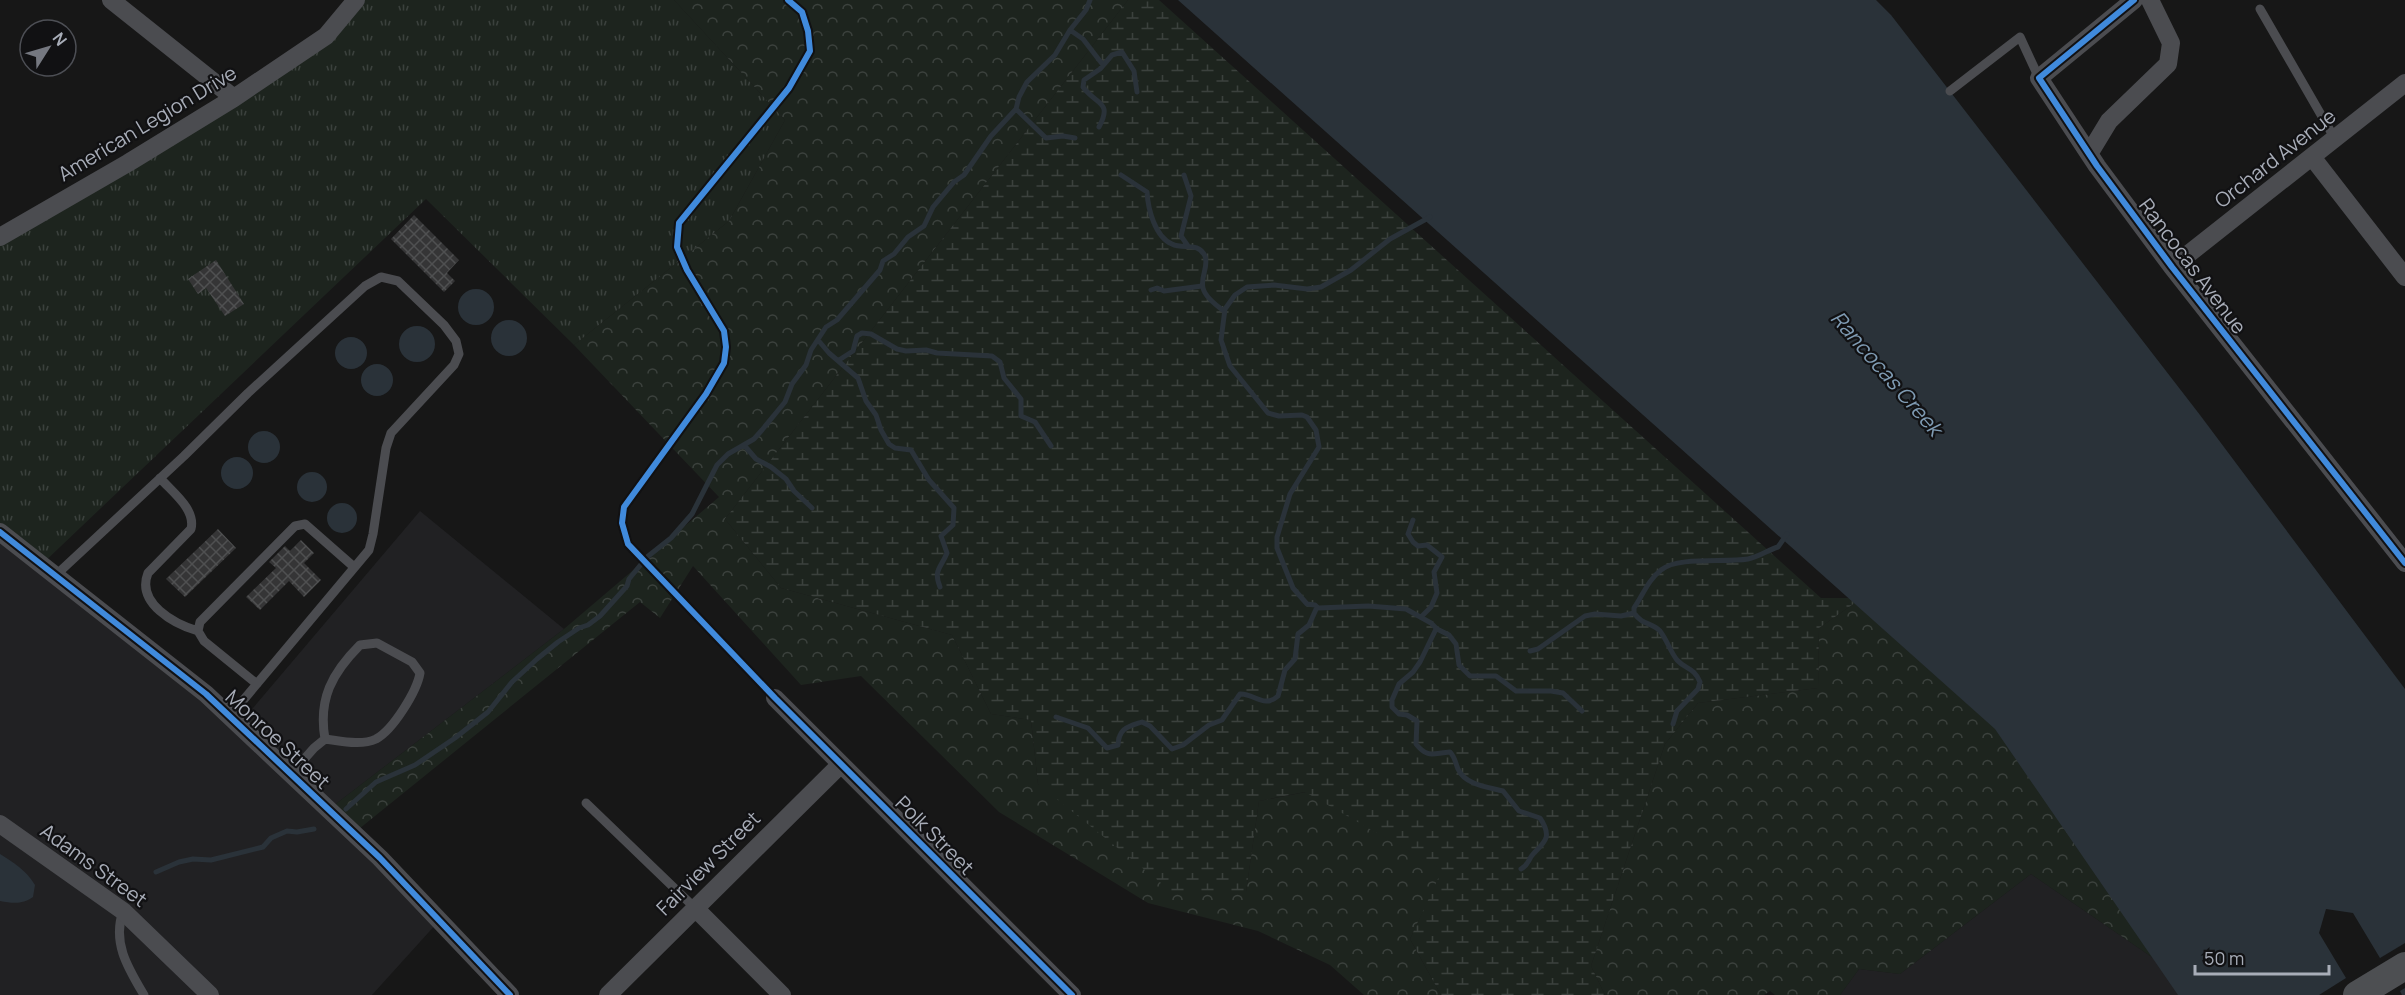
<svg xmlns="http://www.w3.org/2000/svg" width="2405" height="995" viewBox="0 0 2405 995" font-family="Manrope,sans-serif">
	<defs>
		<pattern id="forest-crowns" width="20" height="18" patternUnits="userSpaceOnUse" patternTransform="scale(1.5)"><rect width="20" height="18" fill="#1d241e"/><path d="M2 6a3 3 0 1 1 6 0M12 15a3 3 0 1 1 6 0" fill="none" stroke="#3b413d"/></pattern>
		<pattern id="wetland-marsh" width="20" height="14" patternUnits="userSpaceOnUse" patternTransform="scale(1.5)"><rect width="20" height="14" fill="#1d241e"/><path d="M1 5h8M5 5V1M11 12h8M15 12V8" fill="none" stroke="#3b413d"/></pattern>
		<pattern id="park-tufts" width="24" height="20" patternUnits="userSpaceOnUse" patternTransform="scale(1.5)"><rect width="24" height="20" fill="#1d241e"/><path d="M3 7l-1-3M5 7V3M7 7l1-3M15 17l-1-3M17 17v-4M19 17l1-3" fill="none" stroke="#3b413d"/></pattern>
		<pattern id="building-cross-hatch" width="8" height="8" patternUnits="userSpaceOnUse" patternTransform="scale(1.5)"><rect width="8" height="8" fill="#353536"/><path d="M0 0l8 8M0 8l8-8" fill="none" stroke="#4f5051"/></pattern>
	</defs>
	<rect width="100%" height="100%" fill="#171717"/>
	<path fill="#212123" d="M420,511L564,629L324,813L438,922L372,995H0V535L236,728Z
		M2031,874L2178,975L2190,995H1840L1859,969L1900,974Z"/>
	<path fill="url(#forest-crowns)" d="M674,0H1128L725,519L781,588L952,635L991,714L1031,720L1038,784L1246,892L1259,801L1306,792L1443,870L1410,939L1441,995H1364L1330,965L1258,931L1148,903L999,812L861,676L801,685L693,566L660,618L640,602L349,837L324,813L564,629L719,497L574,345L729,221L785,120Z
		M1862,598L1963,683L2178,975L2031,874L1900,974L1859,969L1840,995H1775L1770,991L1764,995H1605L1591,966L1665,744L1698,703L1818,688L1819,628Z"/>
	<path fill="url(#wetland-marsh)" d="M1128,0H1159L1821,598H1862L1819,628L1818,688L1698,703L1665,744L1591,966L1605,995H1441L1410,939L1442,870L1305,792L1259,801L1246,892L1171,891L1038,784L1031,720L991,714L952,635L781,588L725,519Z"/>
	<path fill="url(#park-tufts)" d="M360,0H674L785,120L729,221L574,345L426,199L40,566L0,535V244L336,36Z"/>
	<path fill="#2a3239" d="M1178,0H1876L1891,15L2200,415L2405,689V995H2178L1995,729Z
		M458 307a18 18 0 1 1 36 0a18 18 0 1 1-36 0Z
		M491 338a18 18 0 1 1 36 0a18 18 0 1 1-36 0Z
		M399 344a18 18 0 1 1 36 0a18 18 0 1 1-36 0Z
		M335 353a16 16 0 1 1 32 0a16 16 0 1 1-32 0Z
		M361 380a16 16 0 1 1 32 0a16 16 0 1 1-32 0Z
		M248 447a16 16 0 1 1 32 0a16 16 0 1 1-32 0Z
		M221 473a16 16 0 1 1 32 0a16 16 0 1 1-32 0Z
		M297 487a15 15 0 1 1 30 0a15 15 0 1 1-30 0Z
		M327 518a15 15 0 1 1 30 0a15 15 0 1 1-30 0Z
		M0,854C14,863 26,870 35,885L33,897C22,905 12,903 0,901Z"/>
	<path fill="#171717" d="M2326,909L2353,913L2380,958L2405,943V988L2400,991L2402,995H2319L2346,978L2319,933Z"/>
	<g fill="none" stroke-linecap="round" stroke-linejoin="round">
		<path stroke="#2a3239" stroke-width="5" d="M1070,30L1083,39L1103,65
			M1016,109L1046,138L1063,136L1075,138
			M1099,127C1113,101 1096,105 1083,87L1084,80L1100,69L1112,55L1122,52L1134,71L1137,92
			M1121,175L1147,192C1148,209 1155,237 1172,244C1183,250 1198,241 1205,256C1209,267 1200,277 1203,288C1205,297 1217,306 1224,311
			M1184,175L1191,196L1181,236L1188,246
			M1430,217L1390,239L1351,270L1321,287L1307,289L1274,285L1247,287L1235,295L1225,309L1221,340L1230,366L1268,413L1279,416L1302,415L1307,417L1316,430L1319,447L1290,494L1277,537V548L1293,588L1307,604L1315,605L1318,608L1368,606L1406,609L1431,623L1437,629L1449,635L1456,644L1459,665L1470,676H1496L1516,691H1551L1563,693L1582,711
			M1151,290L1157,288L1164,291L1202,286
			M818,340L829,353L858,378L866,401L876,415L881,430L889,444L895,448L911,450L929,480L954,508L953,525L941,536L947,553C941,568 933,570 940,587
			M839,360L853,351L857,336L862,333L871,334L897,349L906,351L926,350L937,353L992,356L1000,362L1004,378L1021,399V416L1035,422L1051,446
			M744,445L756,459L771,467L786,479L794,491L812,508
			M1413,520L1408,534L1413,542L1418,546L1427,545L1442,557L1434,572L1437,593L1431,607L1421,617
			M1634,613V608C1643,595 1648,580 1661,570C1678,556 1724,563 1748,559C1759,557 1768,550 1778,547L1787,534
			M1634,613C1643,626 1652,622 1660,631C1667,640 1670,651 1677,660C1686,670 1694,667 1700,682L1698,689L1677,711L1673,724
			M1436,629L1420,662L1413,672L1399,684L1392,700V707L1399,714L1407,715L1417,721L1416,744C1428,759 1433,753 1450,752C1455,757 1455,762 1458,769C1465,785 1488,787 1503,791L1519,811L1540,818C1552,836 1546,841 1534,853C1528,859 1529,865 1521,869
			M1530,651L1538,649L1585,616L1595,614L1621,616L1634,613
			M1056,717L1088,728L1107,748L1118,745C1119,728 1127,727 1142,722L1150,726L1172,749L1183,745L1209,725L1222,720L1240,694C1254,693 1264,709 1278,696L1285,670L1295,659L1298,634L1309,625L1317,607
			M346,809L376,782L415,765L455,738L488,712L512,682L537,659L558,642L579,628L588,625L600,616L627,586L629,579L647,557L671,538L692,514L717,465L728,454L754,439L762,430L785,402L792,384L806,365L811,350L826,327L837,320L880,270L883,261L894,254L908,237L924,226L933,207L954,182L964,175L991,136L1016,109L1019,97L1027,82L1055,55L1070,30L1086,10L1090,0
			M156,872L179,862L193,859L211,860L263,847L271,838L287,831L297,832L314,829"/>
	</g>
	<path fill="url(#building-cross-hatch)" d="M414,215L459,260L447,273L455,281L444,292L391,239Z
		M216,260L244,304L225,316L206,288L198,294L188,279Z
		M218,529L236,548L185,597L166,579Z
		M301,540L314,553L304,563L321,580L304,597L289,581L260,610L246,597L276,568L269,562L285,546L290,551Z"/>
	<g fill="none" stroke-linecap="round" stroke-linejoin="round">
		<path stroke="#4b4c50" stroke-width="9" d="M2260,9L2335,139
			M1950,91L2020,37L2039,78
			M160,478C172,492 196,509 191,529L148,573C136,603 174,624 198,631
			M56,575L184,456L248,393L365,286L381,277L398,281L444,325L456,341L459,354L454,365L391,433L386,448L373,534L369,550L230,716
			M257,684L204,641L198,631L200,622L295,526L305,524L354,567
			M291,774L314,748L325,739C341,741 361,746 376,739C393,730 417,691 420,673L412,662L377,643L360,645C332,673 318,699 325,739
			M586,803L695,908
			M123,911C112,943 128,968 144,995"/>
		<path stroke="#4b4c50" stroke-width="18" d="M111,0L234,98
			M2134,0L2039,78L2097,166L2172,267L2405,563
			M2089,154L2109,121L2168,64L2171,43L2150,0
			M2312,157L2405,277
			M0,237L128,163L234,98L326,36L356,0
			M2172,267L2405,83
			M0,532L206,694L380,858L510,995
			M775,698L1072,995
			M0,824L123,911L210,995
			M695,908L782,995
			M608,995L841,764"/>
		<path stroke="#4d4f52" stroke-width="28" d="M2357,995L2405,966"/>
		<defs>
			<path id="cycleway" d="M788,0L802,12L808,31L810,51L789,88L679,223L677,247L687,270L724,331L726,347L724,363L706,394L624,507L622,523L628,544L775,698L1072,995
				M2134,0L2039,78L2097,166L2172,267L2405,563
				M0,532L206,694L380,858L510,995"/>
		</defs>
		<use href="#cycleway" stroke="#111113" stroke-width="10"/>
		<use href="#cycleway" stroke="#408adc" stroke-width="6"/>
	</g>
	<g text-anchor="middle" dominant-baseline="central" stroke-width="4.5" stroke-linejoin="round" paint-order="stroke">
		<g font-size="20" fill="#a8adb8" stroke="#111113">
			<text transform="translate(147 123) rotate(-31)">American Legion Drive</text>
			<text transform="translate(2275 158) rotate(-38)">Orchard Avenue</text>
			<text transform="translate(2193 266) rotate(53)">Rancocas Avenue</text>
			<text transform="translate(278 739) rotate(43)">Monroe Street</text>
			<text transform="translate(935 835) rotate(45)">Polk Street</text>
			<text transform="translate(708 863) rotate(-45)">Fairview Street</text>
			<text transform="translate(94 865) rotate(36)">Adams Street</text>
		</g>
		<g font-size="21" font-style="italic" fill="#7f9bb3" stroke="#111113">
			<text transform="translate(1887 373) rotate(49)">Rancocas Creek</text>
		</g>
	</g>
	<g transform="translate(48 48) rotate(53)"><circle r="28" fill="#111113" stroke="#4d4f55" stroke-width="1.5"/>
	<path d="M0-4.5L10 22L0 15L-10 22Z" fill="#757880"/>
	<text y="-9" font-size="16" font-weight="bold" text-anchor="middle" fill="#a8adb8">N</text>
	</g>
	<path d="M2195 965v9h134v-9" fill="none" stroke="#a8adb8" stroke-width="3"/>
	<text x="2204" y="965" font-size="18" fill="#a8adb8" stroke="#111113" stroke-width="4.5" paint-order="stroke">50 m</text>
</svg>
